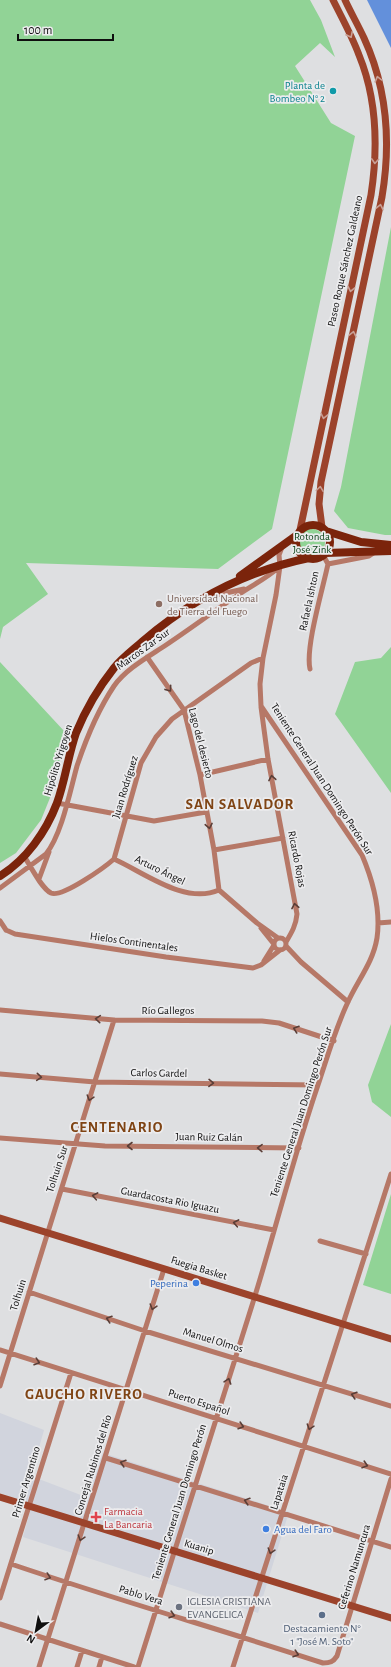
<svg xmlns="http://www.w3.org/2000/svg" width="391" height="1667" viewBox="0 0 391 1667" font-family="'Alegreya Sans',sans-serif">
	<rect width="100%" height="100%" fill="#dedfe1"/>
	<path fill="#d1d4dd" d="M0,1413L44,1430L31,1476L86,1497L103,1453L289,1512L258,1613L23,1537L32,1504L0,1493Z"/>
	<path fill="#91d396" d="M0,0H310L321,20L335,57L320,43L295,66L331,123L355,136L272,529L218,569L26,563L48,594L3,627L0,639Z
		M391,227V535H385L348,528L334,511L341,487Z
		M299 542a13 13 0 1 1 26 0a13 13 0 1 1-26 0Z
		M391,647V793L335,714L355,662L381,658Z
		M0,662L65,732L54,788L41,820L16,853L0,863Z
		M391,1024V1117L372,1102L368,1085Z
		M391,1194V1294L363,1285Z"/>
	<path fill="#6390db" d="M367,0H391V48Z"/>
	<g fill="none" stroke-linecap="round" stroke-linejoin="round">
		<path stroke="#b67867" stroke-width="5" d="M323,555L328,564
			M212,596L244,589
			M147,657L184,710L200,775L214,850L219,890
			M310,669C305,648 323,588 328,564L369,556L375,552
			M261,707L268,759L297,914C296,925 292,932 286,942
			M200,775L268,759
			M57,803L154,821L206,812
			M214,850L283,838
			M24,856C30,865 41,888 51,893C62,898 105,867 114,859L141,763L156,737L172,719L251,663L263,658
			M114,859C145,873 185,905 219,890L257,923L278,938
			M39,879L49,852
			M0,888L46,854C62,834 70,791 77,766C86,739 98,710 114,686C126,669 148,657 166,645C190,629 214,611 238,595C252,585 266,579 278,568
			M0,921L6,930
			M378,923L391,922
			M261,928L273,943
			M6,930L15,934L166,957L253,968L261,965L280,950
			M274 944a6 6 0 1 1 12 0a6 6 0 1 1-12 0Z
			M286,946L301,962L348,1002
			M264,961L274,945
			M0,1010L114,1020L262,1021L279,1023L334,1041
			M0,1074L95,1082L318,1085
			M0,1138L105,1146L299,1148
			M62,1189L274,1230
			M320,1241L366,1254
			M29,1292L145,1331L391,1406
			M0,1350L391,1474
			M0,1386L114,1020
			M106,1458L391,1547
			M11,1564C114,1599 219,1629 323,1663C330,1663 333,1662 337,1656L391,1479
			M0,1598L71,1373
			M0,1624L134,1667
			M39,1667L164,1269
			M77,1667L82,1651
			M99,1667L102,1657
			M138,1667C176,1544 216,1422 254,1299C276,1228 294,1155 318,1085C327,1058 335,1030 347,1004C357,981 373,963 377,938C381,910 373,881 362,855L261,706L260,684L263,658L276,595L280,566L279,555L282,547
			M233,1667L391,1174"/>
		<path stroke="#9c432b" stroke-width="7" d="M322,527L319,504L321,482L382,197C391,143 387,88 364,38C358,25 351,13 345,0
			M300,530L371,195C378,149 377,99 359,55C352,36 342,18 333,0
			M0,1218L391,1339
			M0,1497L391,1618"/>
		<path stroke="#7b240b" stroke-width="8" d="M296 542a17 17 0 1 1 34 0a17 17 0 1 1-34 0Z
			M326,531L361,542L391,545
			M325,553L391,551
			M240,576L297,535
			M0,876C26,860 46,832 57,803C65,781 68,756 76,733C85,711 99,687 114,668C122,658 133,650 143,641C192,599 246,571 309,558"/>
	</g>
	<defs><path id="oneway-chevron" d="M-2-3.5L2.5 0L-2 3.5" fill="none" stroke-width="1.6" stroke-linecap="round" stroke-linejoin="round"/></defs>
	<g stroke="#c8a096">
		<use href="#oneway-chevron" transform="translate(350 35) rotate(64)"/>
		<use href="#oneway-chevron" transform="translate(378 79) rotate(-105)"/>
		<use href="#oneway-chevron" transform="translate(375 161) rotate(94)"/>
		<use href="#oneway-chevron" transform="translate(380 207) rotate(-78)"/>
		<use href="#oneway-chevron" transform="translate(351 289) rotate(102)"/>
		<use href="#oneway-chevron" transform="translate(353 334) rotate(-78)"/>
		<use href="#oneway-chevron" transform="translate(324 416) rotate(102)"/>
		<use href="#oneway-chevron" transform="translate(320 489) rotate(-82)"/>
	</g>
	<g stroke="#5a3e37">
		<use href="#oneway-chevron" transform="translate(169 689) rotate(54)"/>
		<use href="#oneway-chevron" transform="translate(272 778) rotate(-100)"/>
		<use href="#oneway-chevron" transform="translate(209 826) rotate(79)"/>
		<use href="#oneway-chevron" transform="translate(295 906) rotate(-101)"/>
		<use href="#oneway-chevron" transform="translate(98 1019) rotate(-175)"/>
		<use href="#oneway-chevron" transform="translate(296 1029) rotate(-161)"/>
		<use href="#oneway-chevron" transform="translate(39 1077) rotate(5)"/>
		<use href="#oneway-chevron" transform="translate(211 1083) rotate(1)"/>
		<use href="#oneway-chevron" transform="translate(90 1098) rotate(107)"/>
		<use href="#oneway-chevron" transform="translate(130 1146) rotate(-180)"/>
		<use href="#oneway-chevron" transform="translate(260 1148) rotate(-179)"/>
		<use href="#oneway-chevron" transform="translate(95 1196) rotate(-169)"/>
		<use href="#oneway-chevron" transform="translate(236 1223) rotate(-169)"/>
		<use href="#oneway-chevron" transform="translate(153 1307) rotate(107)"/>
		<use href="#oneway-chevron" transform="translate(109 1319) rotate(-162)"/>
		<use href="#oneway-chevron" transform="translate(37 1362) rotate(18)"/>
		<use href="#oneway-chevron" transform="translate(228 1381) rotate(-72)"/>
		<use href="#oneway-chevron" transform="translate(354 1395) rotate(-163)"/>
		<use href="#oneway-chevron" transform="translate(241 1426) rotate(17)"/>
		<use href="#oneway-chevron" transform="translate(310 1427) rotate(108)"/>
		<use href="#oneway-chevron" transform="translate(123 1463) rotate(-163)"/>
		<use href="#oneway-chevron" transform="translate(365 1465) rotate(18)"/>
		<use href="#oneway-chevron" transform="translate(247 1501) rotate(-163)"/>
		<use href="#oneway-chevron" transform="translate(81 1538) rotate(107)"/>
		<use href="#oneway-chevron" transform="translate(271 1551) rotate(107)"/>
		<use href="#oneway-chevron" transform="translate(48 1577) rotate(19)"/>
		<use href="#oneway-chevron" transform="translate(172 1615) rotate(17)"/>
		<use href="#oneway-chevron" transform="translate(296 1654) rotate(18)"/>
	</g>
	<circle fill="#0f9aa8" stroke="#ececee" stroke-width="1.5" cx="333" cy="91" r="4"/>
	<circle fill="#8d6e63" stroke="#ececee" stroke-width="1.5" cx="159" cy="604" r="4"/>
	<g fill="#3f7fe0" stroke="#ececee" stroke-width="1.5">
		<circle cx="196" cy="1283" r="4"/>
		<circle cx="266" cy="1529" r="4"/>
	</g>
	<path fill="#e0444e" stroke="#ececee" stroke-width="1.5" d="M94 1511h4v4h4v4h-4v4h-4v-4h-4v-4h4z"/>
	<circle fill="#6b7280" stroke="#ececee" stroke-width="1.5" cx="179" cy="1607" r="4"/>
	<circle fill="#5c6f8a" stroke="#ececee" stroke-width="1.5" cx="322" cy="1615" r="4"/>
	<g text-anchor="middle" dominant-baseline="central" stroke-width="3.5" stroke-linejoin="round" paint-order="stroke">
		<g font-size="11" fill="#0d838f" stroke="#ececee" text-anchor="end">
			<text x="325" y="85">Planta de<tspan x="325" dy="13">Bombeo N° 2</tspan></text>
		</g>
		<g font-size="11" fill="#0f0f0f" stroke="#ececee">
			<text transform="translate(345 261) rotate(-78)">Paseo Roque Sánchez Galdeano</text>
			<text transform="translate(309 601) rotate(-78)">Rafaela Ishton</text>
			<text transform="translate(143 649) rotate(-36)">Marcos Zar Sur</text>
			<text transform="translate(201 743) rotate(76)">Lago del desierto</text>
			<text transform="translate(58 760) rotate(-73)">Hipólito Yrigoyen</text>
			<text transform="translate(322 779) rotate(57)">Teniente General Juan Domingo Perón Sur</text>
			<text transform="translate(125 787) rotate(-73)">Juan Rodríguez</text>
			<text transform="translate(297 859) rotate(79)">Ricardo Rojas</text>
			<text transform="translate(160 870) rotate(26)">Arturo Ángel</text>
			<text transform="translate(134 942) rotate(8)">Hielos Continentales</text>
			<text x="168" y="1010">Río Gallegos</text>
			<text transform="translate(159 1073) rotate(1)">Carlos Gardel</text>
			<text transform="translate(301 1112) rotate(-72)">Teniente General Juan Domingo Perón Sur</text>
			<text transform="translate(209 1137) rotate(1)">Juan Ruiz Galán</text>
			<text transform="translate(57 1169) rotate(-72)">Tolhuin Sur</text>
			<text transform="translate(170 1200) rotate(11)">Guardacosta Rio Iguazu</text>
			<text transform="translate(199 1268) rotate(17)">Fuegia Basket</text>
			<text transform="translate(18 1295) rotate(-73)">Tolhuin</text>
			<text transform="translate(213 1340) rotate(17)">Manuel Olmos</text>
			<text transform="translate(199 1402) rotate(18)">Puerto Español</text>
			<text transform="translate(93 1465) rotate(-73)">Concejal Rubinos del Río</text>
			<text transform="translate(26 1482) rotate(-73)">Primer Argentino</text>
			<text transform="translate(279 1492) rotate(-72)">Lapataia</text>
			<text transform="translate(179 1502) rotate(-73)">Teniente General Juan Domingo Perón</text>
			<text transform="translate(199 1547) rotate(17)">Kuanip</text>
			<text transform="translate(354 1567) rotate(-73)">Ceferino Namuncura</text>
			<text transform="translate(141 1595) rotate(17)">Pablo Vera</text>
		</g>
		<g font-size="11" fill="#063f13" stroke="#ececee">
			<text x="312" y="536">Rotonda<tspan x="312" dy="13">José Zink</tspan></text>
		</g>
		<g font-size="11" fill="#785e54" stroke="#ececee" text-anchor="start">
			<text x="167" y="598">Universidad Nacional<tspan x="167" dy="13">de Tierra del Fuego</tspan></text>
		</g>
		<g font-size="11" fill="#366cbe" stroke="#ececee" text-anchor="end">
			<text x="188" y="1283">Peperina</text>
			<text x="274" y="1529" text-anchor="start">Agua del Faro</text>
		</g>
		<g font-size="11" fill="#be3a42" stroke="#ececee" text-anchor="start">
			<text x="104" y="1511">Farmacia<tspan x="104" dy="13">La Bancaria</tspan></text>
		</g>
		<g font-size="11" fill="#5b616d" stroke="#ececee" text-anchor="start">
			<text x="187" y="1601">IGLESIA CRISTIANA<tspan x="187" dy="13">EVANGELICA</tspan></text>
		</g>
		<g font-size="11" fill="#4e5e75" stroke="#ececee">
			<text x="322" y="1628">Destacamiento N°<tspan x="322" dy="13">1 "José M. Soto"</tspan></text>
		</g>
		<g font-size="15" font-weight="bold" letter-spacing="1" fill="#7f4414" stroke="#ececee">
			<text x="240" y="804">SAN SALVADOR</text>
			<text x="117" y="1127">CENTENARIO</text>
			<text x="84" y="1394">GAUCHO RIVERO</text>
		</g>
	</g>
	<g transform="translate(36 1631) rotate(212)" stroke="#ececee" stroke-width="3" paint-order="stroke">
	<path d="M0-3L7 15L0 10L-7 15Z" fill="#0f0f0f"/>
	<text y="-6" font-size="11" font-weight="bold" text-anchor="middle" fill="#0f0f0f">N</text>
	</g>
	<path d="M18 34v6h95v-6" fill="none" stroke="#0f0f0f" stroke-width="2"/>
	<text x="24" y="34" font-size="12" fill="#0f0f0f" stroke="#ececee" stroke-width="3" paint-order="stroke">100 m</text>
</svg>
